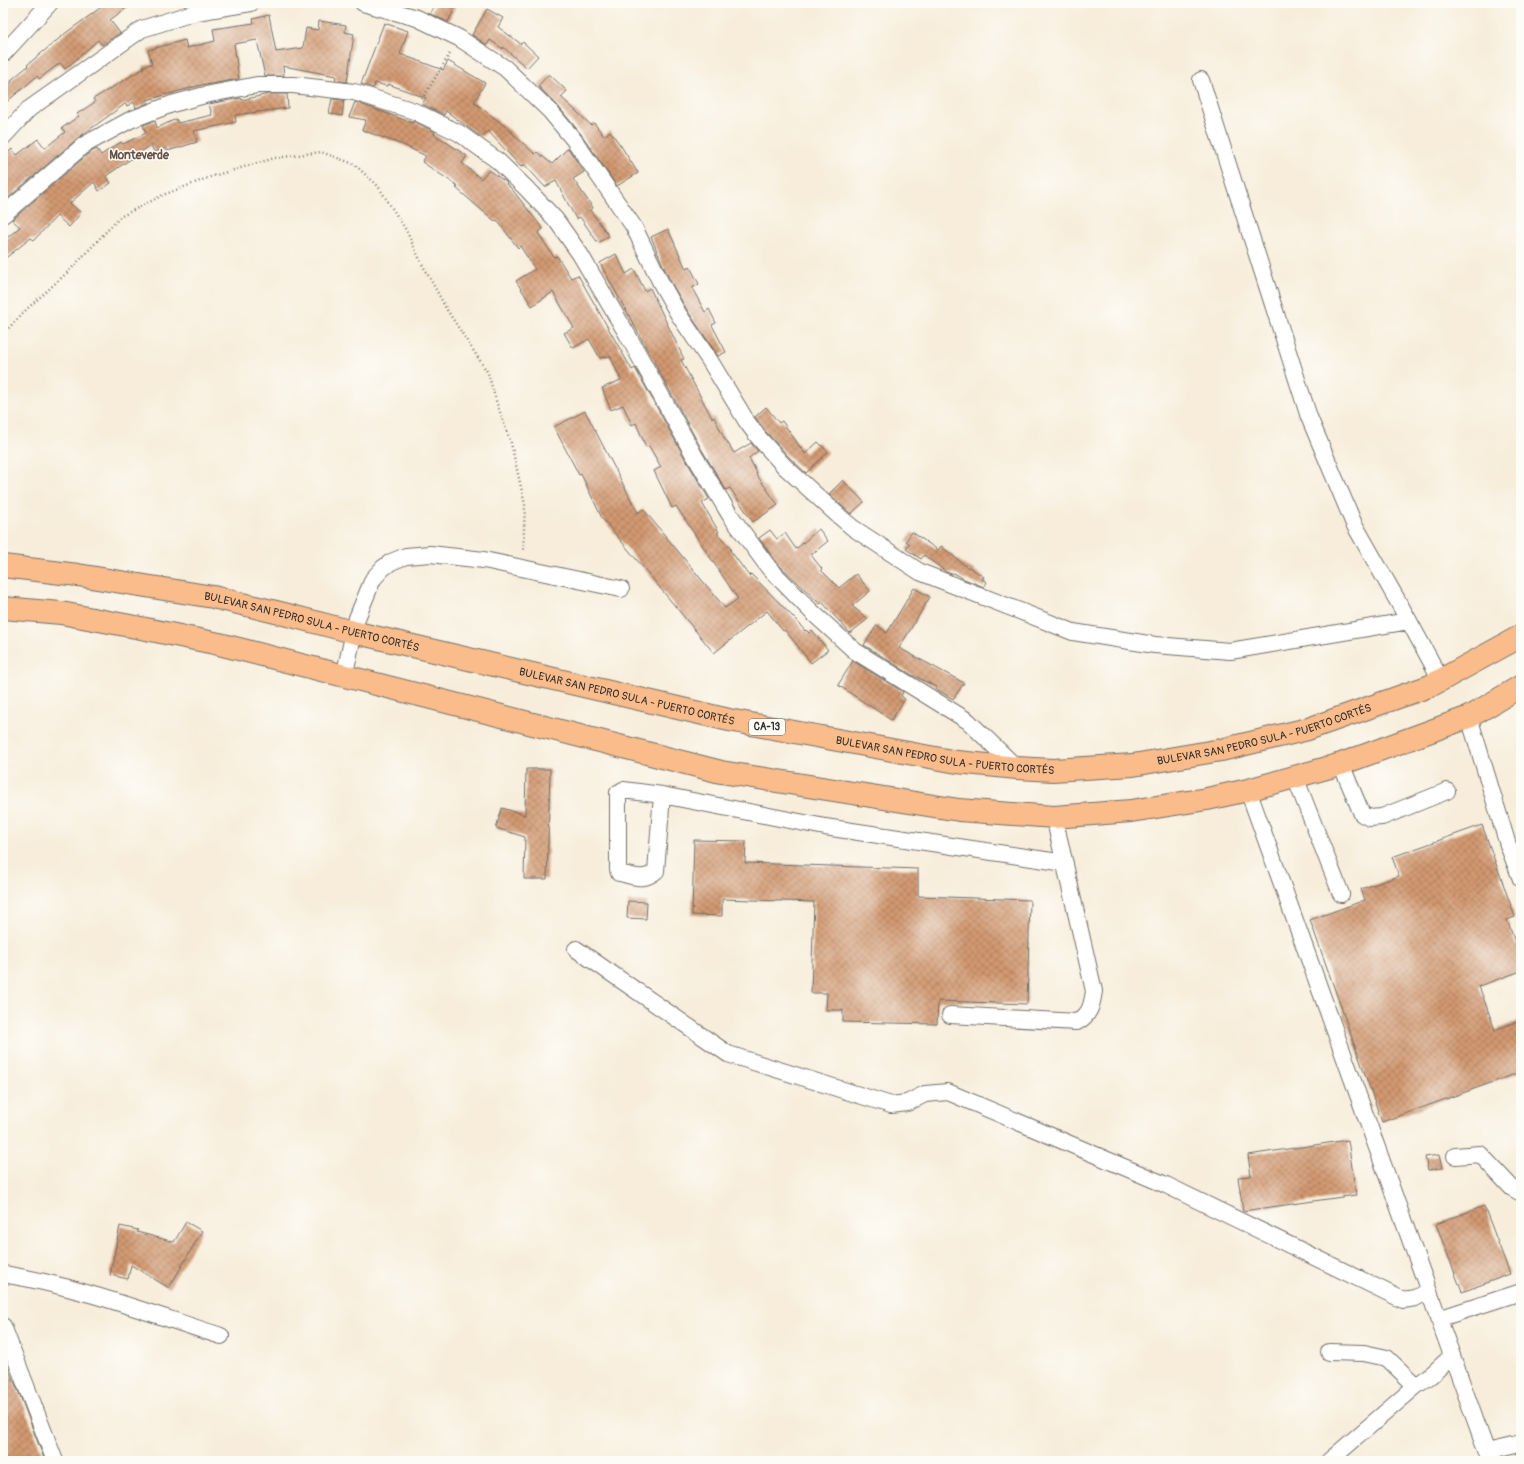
<svg xmlns="http://www.w3.org/2000/svg" width="1524" height="1464" viewBox="0 0 1524 1464" font-family="Pangolin,sans-serif">
	<defs>
		<pattern id="building-cross-hatch" width="8" height="8" patternUnits="userSpaceOnUse"><rect width="8" height="8" fill="#d29971"/><path d="M0 0l8 8M0 8l8-8" fill="none" stroke="#ab7d5d"/></pattern>
	</defs>
	<rect width="100%" height="100%" fill="#fdfcf7"/>
	<filter id="ink" filterUnits="userSpaceOnUse"><feTurbulence type="fractalNoise" baseFrequency=".025" numOctaves="2"/><feDisplacementMap in="SourceGraphic" scale="8" xChannelSelector="R" yChannelSelector="G"/><feConvolveMatrix kernelMatrix="1 2 1 2 8 2 1 2 1" color-interpolation-filters="sRGB"/></filter>
	<filter id="wash" filterUnits="userSpaceOnUse"><feTurbulence type="fractalNoise" baseFrequency=".012" numOctaves="4" result="noise"/><feDisplacementMap in="SourceGraphic" scale="16" xChannelSelector="R" yChannelSelector="G"/><feGaussianBlur stdDeviation="0.9" result="paint"/><feColorMatrix in="noise" values="0 0 0 0 0 0 0 0 0 0 0 0 0 0 0 0 0 1.4 0 .05"/><feComposite in="paint" operator="in"/></filter>
	<g filter="url(#wash)">
		<rect width="100%" height="100%" fill="#f7edda"/>
		<g id="blocks">
			<path fill="url(#building-cross-hatch)" d="M107,3H133L110,20L120,33L102,45L98,40L65,69L60,63L39,79L37,76L3,105V89L12,82L11,80L28,66L27,65L67,32Z
				M436,3H457L448,22L430,14Z
				M487,9L503,18L498,27L521,44L523,42L538,56L527,68L503,47V49L490,40L487,45L472,35Z
				M269,15L276,52L303,48L306,28L318,30L319,21L346,25L345,32L354,34L347,82L335,80L336,76L283,66L284,76H265L257,40L234,44L239,79L205,85V84L147,100L148,103L136,108L134,102L127,106L125,104L78,138L8,198L3,193V157L12,149L17,155L38,139L45,148L65,132L62,128L79,116L77,114L95,102L93,99L144,68L143,66L152,64L148,50L185,40L187,48L215,41L213,29L254,23L253,19Z
				M384,23L408,31L400,54L443,70L448,61L485,83L474,102L512,132V133L535,154L537,152L552,164L568,148L584,172L573,179L593,208L590,210L609,236L598,243L580,217L576,219L556,181L545,187L524,164L521,167L488,131L481,137L446,111L444,115L422,104L426,98L388,84L387,86L375,83L374,88L361,84Z
				M549,74L567,91L561,97L591,125L594,123L604,136L610,131L621,146L638,173L617,186L581,134L557,105L538,86Z
				M269,94H287L288,108L235,115L236,122L194,131L197,142L181,147L167,151V148L154,152L151,145L106,176L111,183L99,191L94,182L70,203L81,213L69,227L57,216L34,240L31,238L3,260V241L20,227L12,220L89,153L97,149L101,155L121,142L123,144L146,133L143,125L155,121L157,128L176,119L178,123L212,115L209,104L241,98L242,100Z
				M332,99L344,100L342,116L329,113Z
				M355,102L413,123V121L435,132L434,134L467,156L462,163L481,179L489,170L507,183L506,184L511,188L543,229L538,233L554,257L557,256L571,278L578,275L632,370L635,368L686,460L709,499L702,503L719,532L717,533L731,549L730,550L749,576L751,574L796,620L805,631L806,630L809,633L812,630L828,650L811,663L785,630L783,631L767,611L714,653L602,518L581,474L579,475L554,427L585,411L638,513L643,509L725,608L738,599L676,506L672,508L654,471L661,467L649,446L646,447L636,423L632,425L623,405L611,410L602,388L621,380L610,356L600,358L589,339L573,348L564,333L574,328L553,292L532,306L516,281L535,269L520,246L518,248L497,220L495,221L484,212L456,188L458,186L422,162L426,156L403,145L362,130L366,120L349,117Z
				M668,229L686,269L690,267L699,284L692,288L705,312L709,309L716,323L712,325L726,352L718,356L687,310L669,279L651,237Z
				M616,254L626,274L634,269L645,291L650,288L684,359L681,360L712,418L714,417L725,440H726L734,453L751,443L758,451L749,458L757,473L756,474L778,505L753,522L730,488L726,490L702,450L600,263Z
				M766,407L779,423L782,421L805,454L818,442L828,452L806,473L791,459L766,432L755,417Z
				M843,480L864,502L851,514L829,494Z
				M819,529L828,541L811,555L822,569L821,570L839,588L856,574L870,591L852,606L868,619L850,633L822,602L820,604L776,562L759,538L770,530L777,539L785,533L796,549Z
				M912,532L938,550L941,546L968,568L969,567L984,577L982,579L987,582L984,587L964,579L954,573L952,574L946,572L924,555L921,559L906,549L910,544L906,541Z
				M914,588L930,597L899,648L964,683L953,699L936,689L937,687L912,675L864,645L877,625L887,633Z
				M853,661L903,692L901,696L905,699L891,720L838,685Z
				M526,769H550L547,879H524L525,837L496,828L502,808L525,815Z
				M1482,825L1515,917L1507,920L1521,958V971L1479,986L1495,1030L1521,1020V1072L1382,1122L1310,920L1365,900L1361,889L1399,876L1392,857Z
				M694,840L746,841L745,863L918,869V896L1030,900L1027,1004L938,1001L937,1024L843,1022V1010H826L827,993H811L814,902L722,899V916L692,915Z
				M628,901L647,902L646,919L627,918Z
				M1348,1140L1356,1195L1243,1211L1238,1177L1251,1176L1248,1155Z
				M1439,1155L1442,1168L1428,1170L1425,1157Z
				M1484,1206L1510,1274L1462,1292L1436,1224Z
				M186,1222L202,1231L169,1288L131,1265L128,1279L110,1275L120,1226L138,1230L137,1232L174,1242Z
				M3,1357L19,1393L45,1461H3Z"/>
		</g>
	</g>
	<g filter="url(#ink)">
		<use href="#blocks" fill-opacity="0" stroke="#726f68" stroke-width="1"/>
		<g fill="none" stroke-linecap="round" stroke-linejoin="round">
			<defs>
				<path id="minor" d="M363,3L417,18L459,38L505,68L550,111L574,140L634,227L661,283L679,315L710,361L747,422L759,438L784,466L840,517L853,528L920,572L1073,632L1155,645L1230,651L1409,621L1441,680
					M3,54L50,3
					M1201,80L1309,417L1354,524L1409,621
					M3,137L29,109L142,29L196,12L251,3
					M3,215L84,145L130,120L172,104L205,95L257,85H293L354,92L414,111L459,133L498,161L526,188L556,220L580,254L627,334L694,455L730,515L769,568L812,612L855,651L968,721L1017,768
					M344,677L357,618L373,579L383,568L391,562L406,556L430,554L484,560L621,589
					M1469,717L1508,845L1521,879
					M1341,764L1362,814L1370,818L1382,817L1447,791
					M1295,777L1341,894
					M1248,790L1490,1461
					M662,795L656,871C643,882 635,876 619,873L618,869V793L623,790L662,795L825,827L1065,863
					M576,949L728,1054L891,1105L907,1103L925,1094L948,1092L1166,1185L1403,1300L1415,1298L1429,1291
					M950,1015L1077,1022C1090,1015 1092,1005 1094,991L1054,817
					M1455,1156L1480,1154L1512,1188L1521,1193
					M3,1274C78,1286 149,1313 221,1336
					M1438,1319L1521,1292
					M3,1326L55,1461
					M1329,1352L1364,1353L1387,1358L1416,1386
					M1487,1452L1521,1444
					M1329,1461L1416,1386L1430,1376L1452,1356"/>
				<g id="highway">
					<path id="s1" d="M3,566L78,575L213,597L280,613L353,632L729,720L957,762L1017,768L1053,770L1133,765L1221,750L1308,729L1430,686L1521,636"/>
					<path d="M3,608L61,613L141,628L219,644L721,772L959,810L1054,817L1131,811L1207,799L1248,790L1341,764L1469,717L1521,686"/>
				</g>
			</defs>
			<use href="#minor" stroke="#726f68" stroke-width="18"/>
			<use href="#highway" stroke="#726f68" stroke-width="24"/>
			<path stroke="#726f68" stroke-width="2.5" stroke-dasharray="1 3" stroke-linecap="butt" d="M422,99L451,52
				M3,334L29,307L69,271L120,217L163,195L213,176L275,158L321,152L354,164L378,186L406,230L421,262L447,310L488,373L497,404L511,443L525,505L523,552"/>
			<use href="#minor" stroke="#fff" stroke-width="16"/>
			<use href="#highway" stroke="#fabc8b" stroke-width="22"/>
		</g>
	</g>
	<g text-anchor="middle" dominant-baseline="central" stroke-width="3" stroke-linejoin="round" paint-order="stroke">
		<rect fill="#fdfcf7" stroke="#6a6a68" stroke-width="1" x="749" y="719" width="36" height="16" rx="3"/>
		<g font-size="10" font-weight="bold" fill="#2b2b2b">
			<text x="767" y="727">CA-13</text>
		</g>
		<g font-size="11" fill="#2b2b2b" stroke="#fdfcf7">
			<text stroke="none"><textPath href="#s1" startOffset="314">BULEVAR SAN PEDRO SULA - PUERTO CORTÉS</textPath></text>
			<text stroke="none"><textPath href="#s1" startOffset="638">BULEVAR SAN PEDRO SULA - PUERTO CORTÉS</textPath></text>
			<text stroke="none"><textPath href="#s1" startOffset="1286">BULEVAR SAN PEDRO SULA - PUERTO CORTÉS</textPath></text>
			<text stroke="none"><textPath href="#s1" startOffset="962">BULEVAR SAN PEDRO SULA - PUERTO CORTÉS</textPath></text>
		</g>
		<g font-size="12" font-weight="bold" fill="#655244" stroke="#fdfcf7">
			<text x="139" y="155">Monteverde</text>
		</g>
	</g>
	<rect width="1524" height="1464" fill="none" stroke="#fdfcf7" stroke-width="16"/>
</svg>
